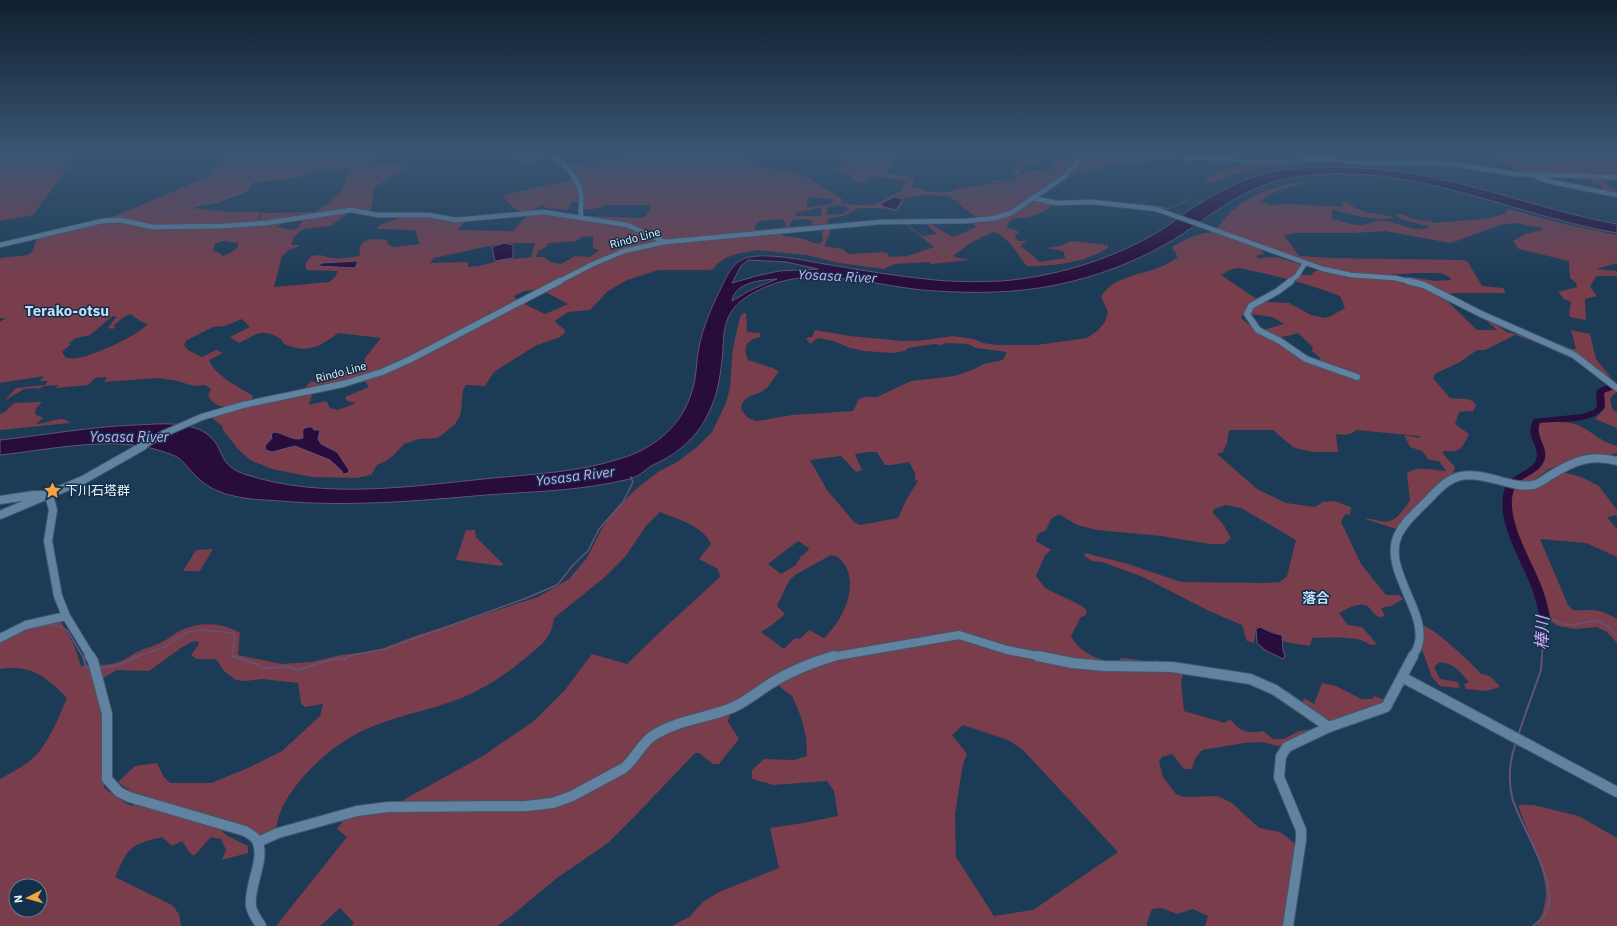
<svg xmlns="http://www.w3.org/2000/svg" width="1617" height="926" viewBox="0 0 1617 926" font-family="'IBM Plex Sans','Noto Sans JP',sans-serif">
	<rect width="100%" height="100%" fill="#1c3b56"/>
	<path fill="#793d4b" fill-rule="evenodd" d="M0,153H79L33,215L0,221Z
		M226,153H386L371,163C385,166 395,160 410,168C406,171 403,171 399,173C395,174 377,185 375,188C370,195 376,204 369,211L349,213L330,226L303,229L294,237L291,245H299L298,247L288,250L284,255L282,256L274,287L329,282L335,277L338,271L307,270L305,267C310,249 321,256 333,258C341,259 351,257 359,256C361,252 359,251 360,247C362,237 380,239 387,240L388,244L394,247L420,244L415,230L376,229L380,225L401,217L429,215L450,220L466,221L457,230L513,231L528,214L515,209L502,196L503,195L574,179L569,166L620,157V153H756L747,159L760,161L757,167L795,172L810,179L841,198L842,200L841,201V203L854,205H870L878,203L902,190V187L906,181L873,176L862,183L852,180H851L853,177L836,170L844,162C839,155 833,154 825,153H895L905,158L894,160L887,173L913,178L915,182L909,184L914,188H920L929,192H951L958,188L993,183L992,180H994L1015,181L1016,177L1010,173L1022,166L1013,163L1014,161L1036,153L1043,160L1029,164L1019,174L1022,175L1031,170L1055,169L1056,167L1051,165L1050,162L1059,155L1052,153L1068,155L1072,153H1172L1189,158L1113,164L1097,170L1062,177L1027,201L1030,202L1036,200L1053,204C1048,210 1038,215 1029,217C1019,219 1009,215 1007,228L1016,230L1020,233L1015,234L1016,238L1019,241H1026L1027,242L1023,243L1021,246L1040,262L1065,258L1064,252L1060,250L1045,248L1060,246L1071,241L1108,245V248C1084,263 1055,266 1027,266C1017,255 1009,236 993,232L972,242L953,256L954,257L969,260L931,264L929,262L895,264L883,269L839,263L807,255L757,250L736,254L726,258L718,263L713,269L709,270H658L627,280L615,287L607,292L590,310L568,312L555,321L556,323L565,330V332L560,337L535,346L494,372L485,386L466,385L463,390L461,412L459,418L455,424L442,435L437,438L419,439L404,444L394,455L386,461L377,465L371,475L356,478L312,477L272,469L250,460L237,448L223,430L222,426L212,418L211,416L240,408L310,394L312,395L309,405L325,401L327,402L330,408L338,410L356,403L347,401L345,398L347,396L369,387L364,380L409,362L431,350L428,348L363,376L301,392L311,381L318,383L341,373L364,367L365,358L381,338L338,333C320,347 307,354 284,344C282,340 280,338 275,336C259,328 253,337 239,343L230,337L250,327L242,319L225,326L213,327L187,340L184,345L188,350L202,357L216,350L223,353L209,360C214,375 239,387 253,396L252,400C236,406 217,414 208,395L211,389L205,385L193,386L178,381L158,378L104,382L107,377L95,378L88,385L56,388L58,385L43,386L40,389L36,388L24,389L4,401L16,388L45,385L48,381H40L44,376L0,383V322L5,318H0V258L28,255L32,252L38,236L109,221L112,217L208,177ZM315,169H348L350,171L343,189L330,202L315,212L262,213L259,222L300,217L303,219L299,227L293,230L276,227L289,220L259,224L257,223L261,212H229L193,208L219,202L242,194L248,191L254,182C275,180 297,182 315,169ZM922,195L947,196L958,202L962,207L982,221L973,224L976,227L954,237L947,234L928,222L925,223L937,234L922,236L906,223H904L934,247L908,256L890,257L887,253L883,252L848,254L843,249L824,246L832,228L822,231L823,241L818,244L800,238L783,236L779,232L762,233L757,232L827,225L829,224L827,223L829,219L846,215L859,208H880L898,211L905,198ZM895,196L903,199L896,210L881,206L882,203ZM808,197L833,199V201L830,204L808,208L807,207ZM572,202H578L579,210L594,209L606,205H650L651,207L645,217L641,218L585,216L581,217L533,210L542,205L545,206V208L568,210ZM839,205L850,208L842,214L827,215V207ZM818,208L822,209V215L819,216H796V213ZM780,219L783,220L786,224L785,227L757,230L754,228L757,223L760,221ZM805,219L813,221L812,225L789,227L792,220ZM593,236V248L599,250L590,257L575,256L561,264L550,262L544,257H536L538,251L546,247L548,243L575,241L582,237ZM223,241L238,243V247L230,253L223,256L218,252L213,251L215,244ZM518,243H535L531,257L502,260L479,266L468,267V262L430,263L434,258L498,244ZM357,261H358L355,268L318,266L322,263ZM533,290L545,292L568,304L545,314L516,300L514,296L524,291ZM130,314L142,322L148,324C137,336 95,355 78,358C74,359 70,358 66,358L62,352L71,344L69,343L76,338L90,335L113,316L117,317L112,322L108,328L113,329L116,326H113L124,317ZM307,427H312L314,429L313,438L317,445L329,449L344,466L342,468L330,458L299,446L291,445L266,450L265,446L272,438L271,435L274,432C284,433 294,442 303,438C303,431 301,430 307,427Z
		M501,153H557V156H549L532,163L500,158L491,159Z
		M1477,153H1617V180L1604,181L1617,191V194L1602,190V186L1580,177L1525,174L1497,159Z
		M1333,161L1349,163C1304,162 1255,163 1214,183L1204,179C1245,157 1288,162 1333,161Z
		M1307,181H1308C1293,188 1273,189 1261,201L1271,205L1290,204L1343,207L1342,202L1346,201C1359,214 1377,213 1394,217C1382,224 1346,212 1332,210V219C1338,220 1356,226 1362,225C1371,224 1375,219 1386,221C1400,223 1416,234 1430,227L1403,220L1395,215C1405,213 1409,219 1418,220C1424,221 1429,220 1435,223C1458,220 1482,221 1505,214L1508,209L1568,225L1617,235V263L1596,269L1617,271V276H1596L1590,287L1597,296L1585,299L1586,320L1570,317L1569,313L1571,302L1564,299L1558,292L1577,287L1576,283L1570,278L1569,261L1519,249L1513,241L1525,234L1542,230V228L1515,223L1500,225L1451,243L1385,231L1354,233H1295L1284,235L1299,256L1332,258L1464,260L1468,262L1482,286L1503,288L1506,293H1456L1441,295L1477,330H1497L1489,323L1488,320L1507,332L1541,341L1567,353L1593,371L1573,358L1555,349L1515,335L1485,350H1477L1460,362L1435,374L1433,378L1450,398C1459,400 1471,396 1476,405L1473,411L1459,412L1455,424L1469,434C1461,450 1461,452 1443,451V454L1455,467L1453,474L1396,529L1365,519C1370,518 1375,520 1380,521C1396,525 1401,511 1410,501L1407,473C1417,465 1434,471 1446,471L1439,461L1429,460L1422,451L1410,447L1404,435L1421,438L1419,436L1356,430C1350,436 1344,435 1336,434L1338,452H1313L1299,449L1293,447L1273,430H1229L1227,443L1223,452L1217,454L1257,489L1286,503L1315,507L1323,502L1334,501L1351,507L1350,515L1345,514L1341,522L1361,564L1386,595H1399L1403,599L1391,606L1381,608L1385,616C1373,621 1373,606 1364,605C1355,603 1346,610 1339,613L1348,625L1362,627L1377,644L1370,645C1359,635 1328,638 1312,638L1310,646L1285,642L1274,632L1256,627L1254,643L1247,641L1242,625L1209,611L1143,577L1102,562L1092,561L1084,556L1085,553L1125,563L1181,582L1267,583L1280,582L1287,576L1296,540L1241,508L1226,505L1214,509L1213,513L1223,524L1231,538L1224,544H1209L1161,536L1097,530L1077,525L1059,514L1051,519L1046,530L1038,534L1036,541L1051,550L1045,555L1036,576L1045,588L1082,606L1087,610L1085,616L1081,617L1071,636C1081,654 1097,659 1116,663L1121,658C1133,658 1145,663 1157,660L1169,669L1185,670L1181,680L1184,711L1225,723L1230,719C1241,732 1247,734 1263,731L1273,739H1284L1299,731L1313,729L1315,732L1285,745L1277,746L1263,742L1244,743L1202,750L1195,759L1192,769H1184L1172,754L1162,757L1159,762L1163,777L1176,794L1184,797L1218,796L1232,803L1259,828L1280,832L1293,842L1298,849L1285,926H1205L1208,916L1193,909L1177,914L1162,908L1152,909L1147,923V926H672L689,917L704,901L719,892L779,868L770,828L803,823L838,816L834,791L827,781L773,785L752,779V770L764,759L794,760L807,756L806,737L801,717L792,696L776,684L765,685L732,706L728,722L739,739L719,764H713L699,753H695L635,816L608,843L557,878L510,917L497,926H351L354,923L340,908L320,926H276L347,837L337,829L345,818L363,813L387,809L483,756L535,720L565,690L592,654L627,664L660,632L720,577L718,569L699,559L711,544C703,526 677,519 660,512L646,526L625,557L605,577L554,618C551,639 543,643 528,656C508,673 487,687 464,697C430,711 392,716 360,732C337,744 315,762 299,782C287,797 278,811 276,830L260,837C244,829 237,821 219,828L226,835L248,846V853L222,860L226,850L221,839L211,837L194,856L189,852L182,841L172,846L162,837C129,845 129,847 115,877L172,905L179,914L181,926H0V779C12,772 29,764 38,753C51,737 59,717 67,698C47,677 31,664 0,669V640C19,628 38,622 60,620L74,645L81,666C92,664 105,666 115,663C123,661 130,656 137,652C144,648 153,647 160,643C167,640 172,635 178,632C197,621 222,622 240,633L238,655L282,664L311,662L341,655L376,651L415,636L538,597L569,579L587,558L601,530L614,511L636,489L658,472L677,462L697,447L712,432L726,403L730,388L733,348L740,317L743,313H746L747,332L760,333V337C747,340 742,347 748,360L773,368L779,372C774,377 771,383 767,388C758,396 742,394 741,409C745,415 749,420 757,421L792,415L853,411L859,399L865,397H877L911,381L955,376L972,370L984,364L1003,360L1007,352L976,348L968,344L946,343L941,345L934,344L908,348L905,351L893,353L864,351L850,348L833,341L818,338L810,344L806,338L812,337L815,330L850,336L903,341H916L953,336L974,339L983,343L998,345H1036L1087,338L1097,331L1105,322L1108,312L1101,297C1113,275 1143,275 1163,266C1168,264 1172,260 1177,258L1176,253L1172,248L1173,246C1208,228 1212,229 1249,243V241L1218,229C1219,224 1223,221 1226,217C1247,193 1278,186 1307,181ZM1262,249L1273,251L1320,268L1310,275H1297L1303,265L1276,257L1258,258L1256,256L1265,253L1260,250ZM1239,268C1274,275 1307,283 1340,296L1345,308L1331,316L1325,318L1311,315L1289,303L1266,302L1255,298L1221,275L1232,269ZM1417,273H1441L1451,278L1450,280L1435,281L1411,277L1403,280L1383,277L1386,275ZM1250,314L1272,317L1284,324L1263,330L1259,328C1269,342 1284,337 1298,333L1313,347L1312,351L1320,358L1322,366C1307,362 1297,353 1283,345C1269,336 1254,329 1241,318L1242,315ZM869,452H877L885,465H892L909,462L915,473V480L918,481L906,500L898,518L860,525L854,522L827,490L810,460L841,456L856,472L862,470L855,454ZM798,541L809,548L808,551L801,556L796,565L781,574L768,564ZM831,555L838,557C841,560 846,565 847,569C857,593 840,623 824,638L809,630L800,639L795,638L784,649L761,632L772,625L785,614L777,606L789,581L795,575ZM198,641L199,644L191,655L197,659H216L224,671L236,680L245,681L262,679L298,683L301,704L305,707L323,704L320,716L282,751L248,768L211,783H170L164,777L157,763L135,766L118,782L134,794L133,806L127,804L104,788L105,715L98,684L106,676L117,670L149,671L181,648L191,642ZM963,725L1008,740L1022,749L1118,852L1033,910L994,916L956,857L955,814L963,764L967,754L952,735ZM16,886H40V910H16Z
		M1518,328L1572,349H1576L1571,330L1590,334L1596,359L1612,379L1589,363Z
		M1613,388L1617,393L1614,394L1610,399L1612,408L1617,413V428L1595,419L1605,408L1604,392Z
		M42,402L36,408L35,414L43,418L36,424C47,425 61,413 70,423L0,430V414L5,412L14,403Z
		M1548,422C1558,422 1571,421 1580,426C1594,433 1601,442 1617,446V453L1581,463L1562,464L1549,469L1531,482L1519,481L1518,480L1520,478C1526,474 1534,471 1539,466C1550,453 1531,437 1539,423Z
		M1559,471L1581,477L1599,486L1617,510V515L1607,517L1617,529V557L1586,543L1540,539L1568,605L1573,610C1593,611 1597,607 1617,619V643L1607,632L1597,627L1575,629L1558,626L1543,616L1530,578L1511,536L1508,524L1506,502L1508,484L1526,487Z
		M466,530H475L476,537L503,564L502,566L456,560Z
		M213,549L200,571H183L196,550Z
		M1420,624C1432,626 1472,663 1481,674C1489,674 1495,680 1500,687L1486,691L1466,689L1464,684L1469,682C1459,671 1455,664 1440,662L1434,667L1440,679L1457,682L1460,687L1457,688L1440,686L1432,677L1421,647L1423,637Z
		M1322,683L1336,686L1361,699H1372L1374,696L1385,700L1386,703L1357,724L1336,728L1302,704L1304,698L1314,704Z
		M1518,805H1533L1579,816L1617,838V926H1536C1541,921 1546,902 1546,894C1546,870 1526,829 1518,805Z"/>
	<path fill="#280d3c" stroke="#635375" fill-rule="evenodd" d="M1314,167C1345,167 1376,168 1408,173C1479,184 1546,211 1617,224V233C1519,216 1428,170 1327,174C1304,175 1279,179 1257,188C1227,200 1201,223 1173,240C1133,264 1085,281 1039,288C1000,294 960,293 922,290C866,284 808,263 755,292C745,297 734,305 729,316C722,329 724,346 722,360C720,378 717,396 709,412C701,431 685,447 667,458C662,461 656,463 651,466C648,468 640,475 637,476C630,480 619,481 611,483C570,491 528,492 486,495C417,501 349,507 280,501C268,500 256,500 244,498C226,495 209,490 196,476C190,471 184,461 177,457C176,456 162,451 161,451C114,435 48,450 0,455V440C45,435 89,427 134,425C146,425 160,423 172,424C183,425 198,427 207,434C227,449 215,465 247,475C326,500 413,486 493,478C535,474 579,472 619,459C654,449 682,426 692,391C697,376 696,361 699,347C702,330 712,306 720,290C725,280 730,266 741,260C761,249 814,263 837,266C867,271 896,276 926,279C951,282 976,282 1001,281C1053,277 1106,261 1151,236C1166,228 1180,216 1194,207C1219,191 1247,176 1276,171C1289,169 1301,168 1314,167ZM748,260L786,262L818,269L779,271L756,276L732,283L741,266ZM777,279L749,291L732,301C735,282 761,280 777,279Z
		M894,197L903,199L896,210L881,206L882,203Z
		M504,243L513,245V258L495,261L492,247Z
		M358,261L355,268L318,266L322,263Z
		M307,427H312L314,430H320L318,439L321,444L337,452L349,470L348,473L343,474L342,471L330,460L295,446L272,452L266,450L265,446L272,438L271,435L274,432C284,433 294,442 303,438C303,431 301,430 307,427Z
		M1260,627L1273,633L1282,635L1283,650L1285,656L1283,659L1265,650L1257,643L1256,629Z"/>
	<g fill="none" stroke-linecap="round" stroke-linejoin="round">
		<path stroke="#635375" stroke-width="1" d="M833,153L847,158L857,167L876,175L910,178L913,182L908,184L909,187L927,193L955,194L997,186L1033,196
			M1161,153L1184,159
			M1460,153L1475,155L1480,153L1492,156L1524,172
			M1193,156L1200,153
			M1281,165L1290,170
			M1038,197L1062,201
			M901,198L925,193
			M1196,201L1203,203
			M1124,203L1156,206L1168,209L1190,199
			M101,219L219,202L246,191L260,168L316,153"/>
		<path stroke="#635375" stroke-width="1.5" d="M38,626C48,625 58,624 67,630L83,657
			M0,643L10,637
			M135,657L165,647L178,637L191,631L203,630L233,633L235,637L232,656L233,657
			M348,657C354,653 376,651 385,649L524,599L557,585L574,564L588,551L599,529L623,502L633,482L631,477
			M1542,657L1545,617L1564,624L1574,625L1596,620L1609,627L1617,636"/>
		<path stroke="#635375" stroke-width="2" d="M83,656L86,667L91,669
			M232,656L256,664L263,668L287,667L298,670L330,660L345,659L349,656
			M99,668L119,665L138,656
			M1518,735L1541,670L1542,656
			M1516,742C1510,759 1508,779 1512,797C1520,827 1561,884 1546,913C1543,918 1538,922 1533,926"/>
		<path fill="#280d3c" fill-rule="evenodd" d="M1617,384V388L1604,393L1605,407C1592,426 1560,420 1540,423C1534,437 1550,448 1544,461C1539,475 1519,476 1514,490C1504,517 1531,559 1541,585C1545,595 1548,606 1550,617L1549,620L1545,621L1541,620L1540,617C1537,606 1535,595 1530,584C1520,558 1494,517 1505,488C1510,474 1531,472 1536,460C1541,445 1523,437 1534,419L1582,414L1594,410L1597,407L1596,392C1601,385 1609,385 1617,384Z"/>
		<defs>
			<path id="minor-far3" d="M547,153C562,161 579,177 581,194C582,202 580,209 581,217
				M1186,159L1199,157L1242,161L1334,160L1369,163L1423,162L1460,165L1515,174L1617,177
				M1537,177L1548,181L1617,195
				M1033,198L1055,203L1093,202L1156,209L1323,269L1351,275L1395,278L1412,282
				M0,245L102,221L120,220L153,227L223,226L266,223L351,210L378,215H428L456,220L543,212L627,225L665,242
				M558,282L593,264L624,251L665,242L881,222L966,221L995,218L1011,213L1064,177L1075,165L1082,153
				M1289,282L1297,276L1305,263"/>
			<path id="minor-far2" d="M1291,281L1278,291L1251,306L1247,314L1258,330L1280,341L1306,359L1357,377
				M1408,281L1424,285L1481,314L1574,355L1617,388
				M141,447L163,434L202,417L243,405L343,384L382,372L411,359L560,281"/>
			<path id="minor-far1" d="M0,500L34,495H49L53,510L48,541L58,596L66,616L91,657
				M0,515L83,480L143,446
				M0,638L26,625L66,616
				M831,657L959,635L1007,650L1043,657
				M1412,657C1414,654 1417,650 1418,646C1429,613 1382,570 1398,535C1404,522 1415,513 1425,503C1435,493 1446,479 1461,476C1484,471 1512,489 1533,485C1539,484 1546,478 1551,475C1574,461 1590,454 1617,461"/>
			<path id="minor" d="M90,656L93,661L107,714V779L119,792L129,797L245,831C249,834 255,836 257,841C266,858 248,887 251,906C252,914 258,920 261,926
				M1038,656L1072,663L1105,666L1172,667L1250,679L1275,690L1329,727
				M1402,677L1617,792
				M258,842L278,833L357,811L388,807L526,806L553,803L572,796L624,768C636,758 641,743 654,735C676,721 705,718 729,709C743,704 757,692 770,684C790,671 811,663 834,656
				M1288,926L1301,840V830L1279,777L1281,756L1287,747L1329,727L1386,707L1413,656"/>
		</defs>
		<use href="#minor-far3" stroke="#3f586c" stroke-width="6"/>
		<use href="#minor-far2" stroke="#3f586c" stroke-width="8"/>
		<use href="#minor-far1" stroke="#3f586c" stroke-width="10"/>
		<use href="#minor" stroke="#3f586c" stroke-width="12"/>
		<use href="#minor-far3" stroke="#6182a0" stroke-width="4.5"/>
		<use href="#minor-far2" stroke="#6182a0" stroke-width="6"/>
		<use href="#minor-far1" stroke="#6182a0" stroke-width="8"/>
		<use href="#minor" stroke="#6182a0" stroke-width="10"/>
	</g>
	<linearGradient id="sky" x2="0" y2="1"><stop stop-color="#0f202f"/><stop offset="0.54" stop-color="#3a5573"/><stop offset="1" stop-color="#3a5573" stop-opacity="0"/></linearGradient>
	<rect width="1617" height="282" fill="url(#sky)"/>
	<defs>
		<symbol id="sight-bare" viewBox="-9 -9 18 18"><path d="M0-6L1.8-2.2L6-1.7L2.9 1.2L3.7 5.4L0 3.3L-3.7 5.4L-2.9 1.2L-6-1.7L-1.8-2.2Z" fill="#f4a344" stroke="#12304a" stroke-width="2.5" paint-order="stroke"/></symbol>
	</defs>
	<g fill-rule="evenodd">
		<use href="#sight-bare" x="40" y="478" width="25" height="25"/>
	</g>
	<g text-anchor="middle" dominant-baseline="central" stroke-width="3" stroke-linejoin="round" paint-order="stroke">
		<g font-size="11" fill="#edf5fb" stroke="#12304a">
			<text transform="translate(635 238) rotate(-15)">Rindo Line</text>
			<text transform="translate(341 372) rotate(-15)">Rindo Line</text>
		</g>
		<g font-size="13" fill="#edf5fb" stroke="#12304a" text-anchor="start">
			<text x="65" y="490">下川石塔群</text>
		</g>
		<g font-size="14" font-style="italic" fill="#d2aafa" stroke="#12304a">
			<text transform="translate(837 276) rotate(3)">Yosasa River</text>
			<text x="129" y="437">Yosasa River</text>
			<text transform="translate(575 476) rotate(-7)">Yosasa River</text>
		</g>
		<g font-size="14" font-weight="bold" fill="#c2dffa" stroke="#12304a">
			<text x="1316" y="598">落合</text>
		</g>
		<g font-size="15" font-weight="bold" fill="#c2dffa" stroke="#12304a">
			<text x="67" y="310">Terako-otsu</text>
		</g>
		<g font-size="17" font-style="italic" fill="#d2aafa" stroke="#12304a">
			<text transform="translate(1542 633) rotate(-88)">棒川</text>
		</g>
	</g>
	<g transform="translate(28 898) rotate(264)"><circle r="19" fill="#12304a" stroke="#6a7f91"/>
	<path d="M0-3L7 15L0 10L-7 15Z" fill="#f4a344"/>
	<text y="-6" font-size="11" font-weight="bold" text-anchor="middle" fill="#edf5fb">N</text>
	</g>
</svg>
